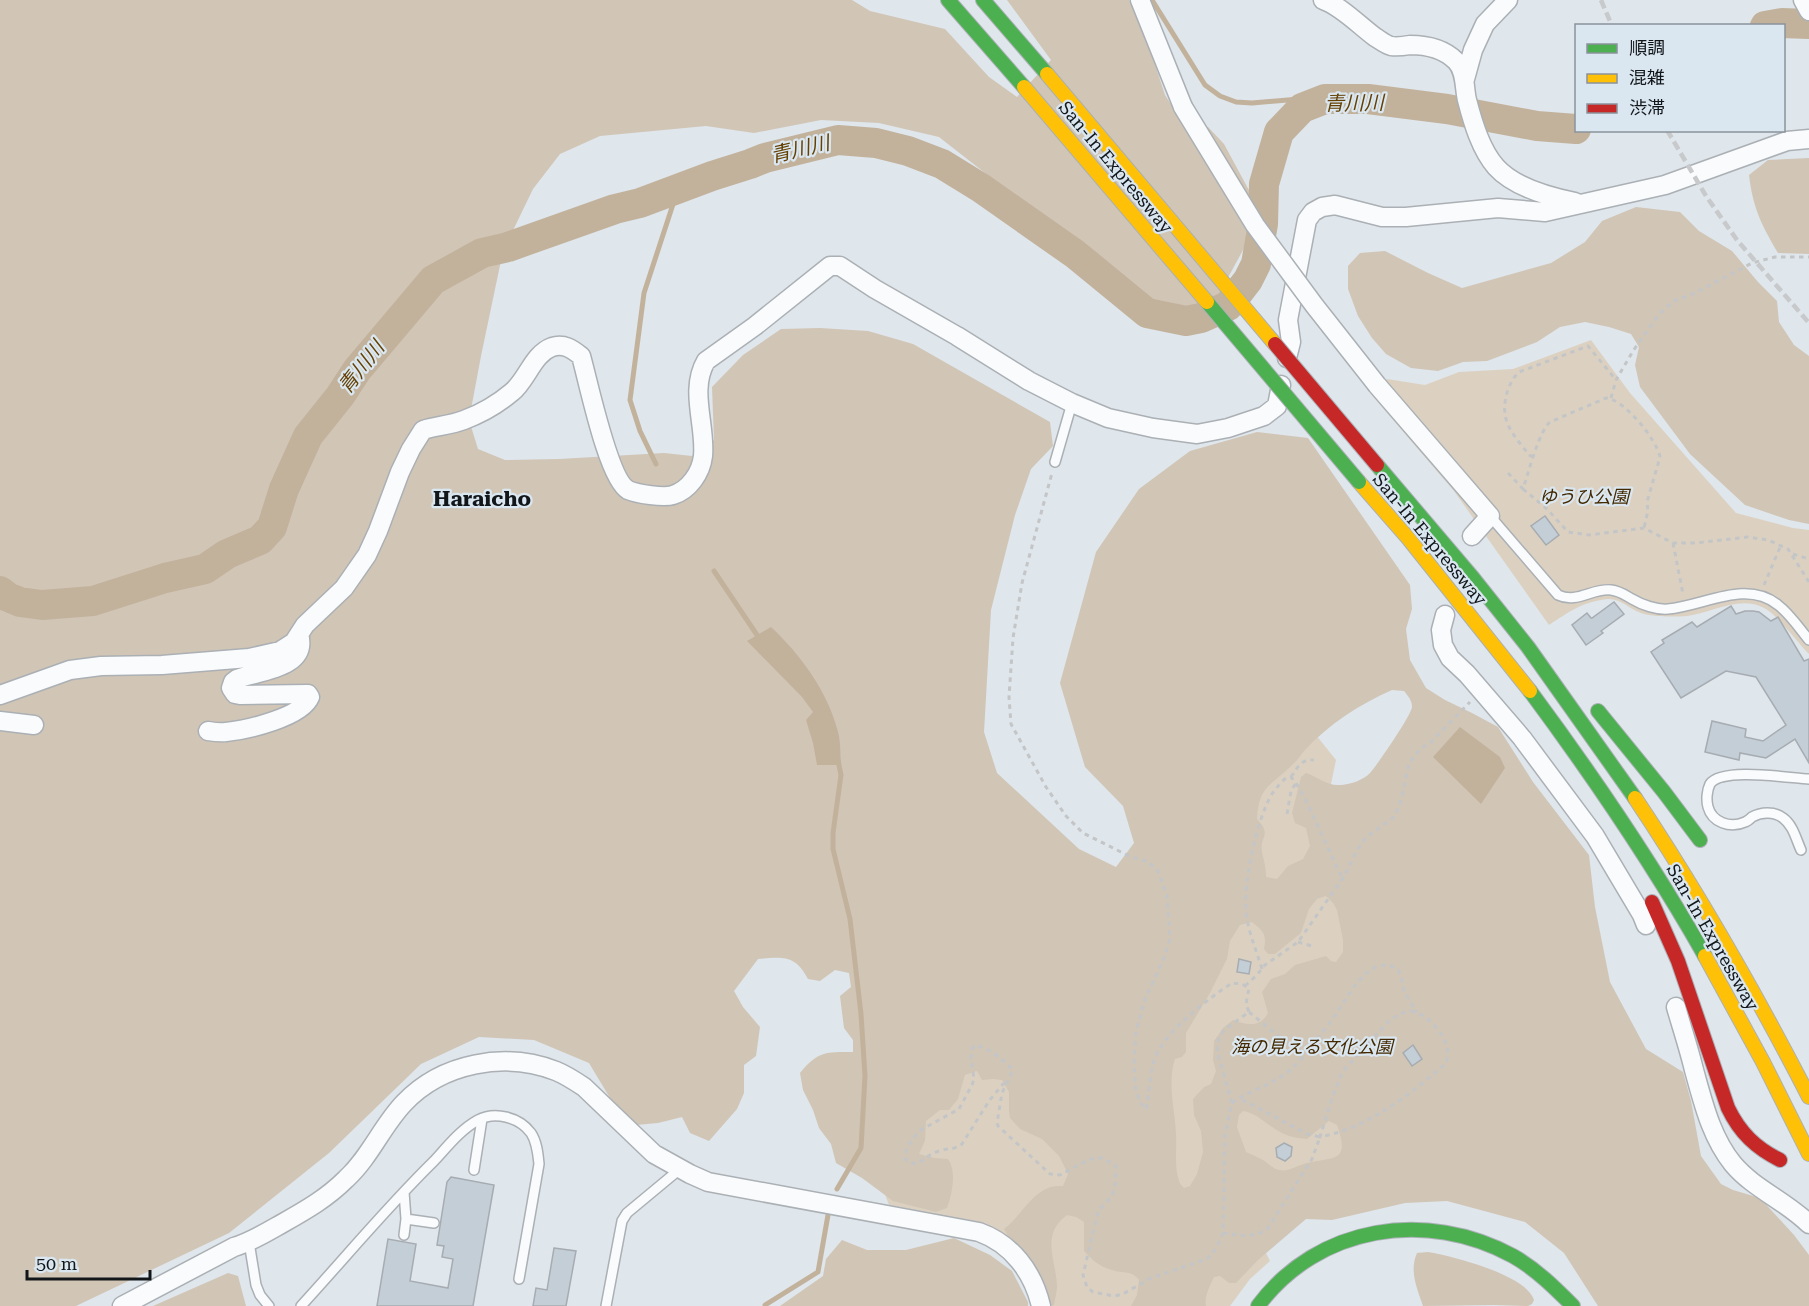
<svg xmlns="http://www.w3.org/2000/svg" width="1809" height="1306" viewBox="0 0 1809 1306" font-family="'Roboto Serif','Noto Sans JP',serif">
	<rect width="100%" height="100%" fill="#dfe6ec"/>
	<path fill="#dcd1c1" d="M1591,340L1630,393L1736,513L1793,528L1809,530V654C1797,642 1778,615 1764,608C1739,595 1712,613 1687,616C1675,617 1652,617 1641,613C1629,609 1621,598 1607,599C1582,602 1569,612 1549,625L1454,491L1370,393L1387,379L1425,385L1459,372L1513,369Z
		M1312,730L1336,760L1330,789L1356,880L1358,1166L1266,1253L1270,1261L1250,1279L1230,1306H1052L1051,1299L1020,1245L987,1224L889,1205L881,1184L887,1132L1244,786Z"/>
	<path fill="#d1c5b6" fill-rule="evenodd" d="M0,0H852L870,11L945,29L989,77L1017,97L1051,60L1007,0H1129L1142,25L1165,95L1181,120L1208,127L1224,144L1251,194L1249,239L1218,296L1198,309L1172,310L1152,307L1126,283L939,137L879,123L821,120L754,133L706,126L600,136L560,154L533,189L503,251L481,356L469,420L478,449L505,460L559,459L664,453L692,456L714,440L712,387L743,355L781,329L820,328L868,331L913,344L1050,422L1053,446L1031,469L1015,515L991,610L984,732L997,773L1079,849L1116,867L1134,843L1123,806L1085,767L1060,683L1096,552L1139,489L1190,451L1257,432L1308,438L1410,585L1412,609L1406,629L1410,660L1426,688L1445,700L1472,713L1498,727L1533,782L1589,855L1595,907L1610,982L1646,1049L1683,1072L1691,1101L1701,1156L1721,1184L1733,1190L1760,1198L1794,1235L1809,1255V1306H1598L1564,1253L1525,1222L1447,1201L1405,1203L1332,1220L1306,1219L1258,1260L1236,1283H1229L1220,1276L1214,1277C1210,1286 1204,1296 1206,1306H1131L1137,1295L1139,1280C1132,1270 1123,1274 1112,1270C1100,1267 1092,1260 1084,1251V1222L1076,1217L1067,1215C1040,1235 1056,1259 1057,1286C1057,1292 1055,1299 1054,1305L1050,1306L1004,1229C1020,1217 1029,1196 1048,1188C1052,1186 1058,1186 1063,1186L1068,1174L1059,1156L1042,1139L1020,1129L1010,1118L1009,1111V1092L1002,1080L993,1079L982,1080L977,1071L965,1075L958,1099L949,1110H940L926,1121L925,1141L919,1154L934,1158L948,1159C957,1171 952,1195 947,1208L936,1212L893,1201L862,1178L836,1163L831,1144L819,1128L813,1110L803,1090L800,1073C818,1051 826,1052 853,1052V1040L844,1028L840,996L851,987L849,973L835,970L820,981L808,979C795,954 782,957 758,959L734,991L743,1007L760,1027L756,1056L744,1065V1093L737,1109L709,1141L690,1133L682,1117L658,1123L636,1125L616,1108L589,1063L534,1040L479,1037L421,1064L329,1153L229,1233L76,1306H0ZM1392,690L1404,691C1408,696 1412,700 1412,707C1411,716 1377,765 1370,773C1364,780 1349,785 1340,785C1327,786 1318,777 1306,773L1301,777L1292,813L1295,823L1306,828L1310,846L1303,859L1288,866L1277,879L1266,877C1266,867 1264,861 1262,852C1259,836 1273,836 1257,819C1259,784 1272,786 1293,764C1298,760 1301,754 1305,750C1329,724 1360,704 1392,690ZM1326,896L1333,903L1337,910L1343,940V952L1336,962L1331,961L1326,956L1295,965L1285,974L1271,979L1262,992L1268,1013C1260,1028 1247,1025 1233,1020L1223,1028L1214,1041L1213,1060L1216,1071L1211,1084L1204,1087L1193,1099L1194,1115L1201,1131L1203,1152L1197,1174L1190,1186L1184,1188C1181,1185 1180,1184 1179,1181C1174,1166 1177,1149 1176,1134C1175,1110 1167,1083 1175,1059L1182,1057L1186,1052V1033L1210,993L1227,959L1230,941L1240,925L1252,922C1263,931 1267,934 1264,949L1268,954H1275L1301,933L1309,909L1317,899ZM1243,1111C1257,1113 1267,1125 1280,1132C1289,1137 1297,1138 1307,1139L1329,1121L1337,1125C1352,1167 1330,1155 1301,1165C1294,1167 1288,1172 1279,1170C1273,1169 1268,1163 1263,1160C1258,1157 1252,1155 1246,1152L1237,1127L1239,1115Z
		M1809,158V254L1778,253C1761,224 1753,208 1749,175L1768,160Z
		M1636,207L1680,212L1699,231L1732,251L1758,282L1777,301L1779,322L1794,345L1809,356V524L1789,520L1745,505L1690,454L1640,387L1635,365L1639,347L1631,334L1609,327L1585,322L1560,327L1537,342L1487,361L1463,362L1438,371L1411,368L1386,354L1372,338L1358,316L1348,289V266L1360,253L1385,251L1428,273L1462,288L1551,263L1585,242L1602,221Z
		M954,1238L990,1255L1012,1271L1028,1302V1306H780L823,1276L826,1259L842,1240L867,1250H906Z
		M1428,1252C1452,1256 1527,1275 1534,1300L1532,1304L1528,1306L1494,1305L1423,1306C1417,1288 1409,1271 1417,1253Z
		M228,1273L238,1276L246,1306H153Z"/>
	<path fill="#c2b29c" d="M771,627C801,655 828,692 838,732C841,743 840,754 841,765H817L813,743L806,720L813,712L802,697L747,641Z
		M1460,727L1500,757L1505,768L1481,804L1433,757Z"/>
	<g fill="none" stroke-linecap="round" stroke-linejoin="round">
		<path stroke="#c2b29c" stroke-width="5" d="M1152,0L1205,85L1220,96L1236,102L1252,103L1311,98L1325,99
			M656,464L640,431L630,400L644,293L678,189
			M714,571L757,635L762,640
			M837,1189L861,1148L865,1076L861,1014L850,919L833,849V833L841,775L838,760
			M765,1305L818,1272L828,1215"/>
		<path stroke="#c2b29c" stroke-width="30" d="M1765,26L1782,23L1809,24
			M0,591L8,597L20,602L42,605L93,601L165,578L205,569L227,554L260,540L272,527L284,489L308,436L340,396L357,370L433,280L482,253L508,247L615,209L640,203L712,176L750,164L765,158L838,140L876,143L908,151L942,164L981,188L1075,254L1147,313L1186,321L1201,318L1228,306L1248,280L1256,264L1263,224L1264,184L1279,132L1302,108L1325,99H1368L1447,109L1537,126L1576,129"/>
	</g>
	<path fill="#c4ced6" stroke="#a6acb1" stroke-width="1.5" d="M1545,516L1559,535L1546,545L1531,526Z
		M1614,602L1624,614L1601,631L1603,633L1586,645L1572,625L1587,613L1591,618H1592Z
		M1731,606L1736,614L1745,611H1753L1759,612L1771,621L1778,617L1804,661L1809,659V763L1795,739L1766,758L1740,753L1739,760L1705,752L1712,721L1746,729L1745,737L1763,741L1786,725L1756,677L1726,671L1681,698L1651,652L1664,643L1662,640L1692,622L1697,627Z
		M1239,959L1251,962L1249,974L1237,972Z
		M1413,1045L1422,1059L1412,1066L1403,1053Z
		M1284,1143L1292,1147L1291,1156L1285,1161L1277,1157L1276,1148Z
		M451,1177L494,1185L473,1306H377L388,1239L416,1244L410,1281L448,1288L453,1259L442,1257L444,1246L437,1245L447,1182Z
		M554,1248L576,1251L566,1306H533L536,1288L547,1290Z"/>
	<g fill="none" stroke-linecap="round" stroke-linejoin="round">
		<defs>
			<path id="lane" d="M1055,462L1072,403
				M1490,516L1558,595C1577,604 1592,588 1611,590C1620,591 1625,595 1632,599C1642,605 1657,610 1668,609C1704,606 1746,579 1778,605C1790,614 1799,628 1809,640
				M1801,850C1796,839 1793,825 1783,818C1774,811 1761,812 1752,817C1750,819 1748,821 1745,822C1730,829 1712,822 1708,807C1706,800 1707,790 1710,784C1722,767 1789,778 1809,779
				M474,1170L482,1119
				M406,1219L434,1223
				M404,1235L406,1219L404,1192
				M249,1242L256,1285L260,1295L269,1306
				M301,1306C345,1258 387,1207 434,1161C447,1147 460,1130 478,1120C495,1111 519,1117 531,1133C537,1142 538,1154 539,1164L519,1279
				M606,1306L622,1221L627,1213L680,1169"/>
			<path id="street" d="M1140,0L1183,107
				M1323,0C1341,6 1360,26 1375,37C1380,40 1386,45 1391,46C1397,47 1404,46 1410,45C1426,45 1444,49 1456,61C1466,71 1464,88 1467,100C1473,123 1481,150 1496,167C1514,187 1550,197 1575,202
				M1803,0L1809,11
				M1465,79L1473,50L1485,24L1508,0
				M1287,358L1291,342L1288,320L1307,220L1313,212L1322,207L1335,205L1382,217H1406L1498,208L1545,212L1665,185L1787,141L1809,139
				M1377,385L1490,516L1472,536
				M1445,615L1441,630L1443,645L1450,658L1467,674L1522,738L1595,836L1642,915L1646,925
				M0,695L70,670L101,666L162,665L249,658L280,651L294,642L305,625L344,588L367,555L378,531L400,472L411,449L423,430C436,426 451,425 464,420C480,414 499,403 512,392C527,380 533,354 552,347C564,343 572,349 581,356C588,380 608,479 628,490C637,494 664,498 673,495C689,490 701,473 703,456C706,425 689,390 706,361L755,326L830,266H840L875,289L957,336L1029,381L1072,403L1108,418L1153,428L1197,434L1228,428L1264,416L1277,406L1281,385
				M0,721L34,725
				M208,731C214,732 220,733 226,732C247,730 302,717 310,697L308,694L240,695L235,694L231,688L233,682L237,679C258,671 309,669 299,634
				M1676,1007C1682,1028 1689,1049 1694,1070C1703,1102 1711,1137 1733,1164C1754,1189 1786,1201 1809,1224
				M122,1306L234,1247C251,1242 267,1232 283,1223C306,1210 327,1198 346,1179C370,1157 382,1126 404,1103C442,1063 505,1051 556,1071C566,1075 575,1081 584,1087L654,1154L690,1174L708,1182L979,1232C1012,1244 1033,1272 1041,1306"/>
			<path id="fast" d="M948,0L1024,87
				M983,0L1047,74
				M1377,465L1473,578L1528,647L1635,798
				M1530,691C1593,776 1653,864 1705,956
				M1598,711L1664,792L1700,840
				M1258,1306C1318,1225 1427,1209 1513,1256C1536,1269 1555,1288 1573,1306"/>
			<path id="slow" d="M1359,482L1408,538L1530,691
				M1635,798C1699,894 1756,994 1809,1097
				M1705,956L1763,1062L1809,1154"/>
			<path id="jam" d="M1652,902L1678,961L1728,1108C1740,1133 1756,1148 1780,1160"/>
		</defs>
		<use href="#lane" stroke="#abb0b5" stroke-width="12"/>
		<use href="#street" stroke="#abb0b5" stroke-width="21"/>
		<use href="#fast" stroke="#abb0b5" stroke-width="16"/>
		<use href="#slow" stroke="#abb0b5" stroke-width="16"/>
		<use href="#jam" stroke="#abb0b5" stroke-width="16"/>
		<path stroke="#c3c5c7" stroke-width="3" stroke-dasharray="4.5 4.5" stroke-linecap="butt" d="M1611,398L1616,380L1633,351L1659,314L1674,301L1695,293L1752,263L1775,257H1809
			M1533,457L1529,455L1526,451C1519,442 1511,433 1507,422C1501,407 1507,383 1519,372L1588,346L1616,380
			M1508,473L1523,489C1528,474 1539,431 1550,422L1606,398C1624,399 1657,440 1660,457L1647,502L1648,511L1644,528
			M1523,489L1547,509L1568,532L1589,535L1644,528L1673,543H1696L1748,537L1768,540L1788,549L1809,582
			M1673,543L1683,594
			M1793,554L1809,559
			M1764,585L1781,545
			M1291,777C1298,767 1301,759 1314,760
			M1287,814L1291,791L1296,783
			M1298,942L1312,946
			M1262,969C1256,949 1248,932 1246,911C1243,884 1257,818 1272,794C1276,788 1281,782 1287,777H1291L1296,783L1306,801L1342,878
			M1245,986L1256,976L1265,965L1298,942L1345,875L1356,852L1366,837L1393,818L1400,805L1409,763L1421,748L1429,744L1470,702
			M1411,1011C1430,1014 1456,1045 1445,1064C1410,1095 1367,1128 1320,1137L1333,1095L1343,1071L1391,1019L1405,1012Z
			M1249,1012L1287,1043L1305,1053
			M1005,1084H1003L989,1101L962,1144C955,1150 948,1148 939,1151C930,1154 924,1159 917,1164L908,1162L905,1158L907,1147L919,1131L959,1109L972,1085L974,1079L971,1058L972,1049L975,1045C991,1049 1002,1059 1013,1070L1002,1093L997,1123L998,1126L1050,1174L1060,1175L1088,1160L1096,1158H1103L1116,1166L1115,1187L1112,1196L1098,1211L1083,1275L1087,1287L1093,1292L1114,1296L1123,1294L1151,1278L1207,1259L1216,1249L1223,1233L1225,1134L1232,1103L1217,1051L1219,1038L1224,1030L1249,1012L1246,1004L1249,988L1242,984L1232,983C1208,999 1162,1033 1154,1061C1150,1076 1149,1092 1147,1107L1144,1109L1136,1092L1134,1066L1136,1031L1145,999L1165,956L1170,939L1167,895L1157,869L1146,861L1131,857L1083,833L1066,816L1046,787L1011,724L1009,697L1013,638L1022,583L1052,473
			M1232,1103C1249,1091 1268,1086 1285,1074C1298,1066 1323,1032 1333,1018C1346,1001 1365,959 1391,966C1404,969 1400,983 1405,992C1408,999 1413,1006 1417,1012
			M1223,1233C1238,1235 1256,1239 1268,1228L1312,1159L1320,1137L1307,1134L1245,1101H1238"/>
		<use href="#lane" stroke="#fafbfc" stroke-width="9"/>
		<use href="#street" stroke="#fafbfc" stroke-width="18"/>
		<use href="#fast" stroke="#4caf50" stroke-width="14"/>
		<use href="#slow" stroke="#ffc107" stroke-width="14"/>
		<use href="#jam" stroke="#c62828" stroke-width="14"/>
		<path stroke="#c7c9cb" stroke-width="4.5" stroke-dasharray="9 4.5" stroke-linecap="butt" d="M1601,0L1612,26
			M1667,130L1706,196L1737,240L1809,323"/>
		<defs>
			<path id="street-bridge" d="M1183,107L1255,225L1314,305L1377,385"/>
			<path id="fast-bridge" d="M1207,302L1359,482"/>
			<path id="slow-bridge" d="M1047,74L1275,344
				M1024,87L1207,302"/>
			<path id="jam-bridge" d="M1275,344L1377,465"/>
		</defs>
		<use href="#street-bridge" stroke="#abb0b5" stroke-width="21" stroke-linecap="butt"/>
		<use href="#fast-bridge" stroke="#abb0b5" stroke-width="16" stroke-linecap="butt"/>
		<use href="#slow-bridge" stroke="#abb0b5" stroke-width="16" stroke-linecap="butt"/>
		<use href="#jam-bridge" stroke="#abb0b5" stroke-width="16" stroke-linecap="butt"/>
		<use href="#street-bridge" stroke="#fafbfc" stroke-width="18"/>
		<use href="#fast-bridge" stroke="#4caf50" stroke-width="14"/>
		<use href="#slow-bridge" stroke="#ffc107" stroke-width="14"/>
		<use href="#jam-bridge" stroke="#c62828" stroke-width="14"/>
	</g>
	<g text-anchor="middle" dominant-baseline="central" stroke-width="4.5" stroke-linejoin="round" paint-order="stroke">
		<g font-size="18" fill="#121619" stroke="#dae7f1">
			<text transform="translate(1116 167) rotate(50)">San-In Expressway</text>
			<text transform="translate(1430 539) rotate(50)">San-In Expressway</text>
			<text transform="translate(1713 937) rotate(60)">San-In Expressway</text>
		</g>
		<g font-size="18" font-style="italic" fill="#442900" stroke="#dae7f1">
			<text x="1584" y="496">ゆうひ公園</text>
			<text x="1312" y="1046">海の見える文化公園</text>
		</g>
		<g font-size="20" font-style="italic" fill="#654002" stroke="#dae7f1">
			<text transform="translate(1354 103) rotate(-1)">青川川</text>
			<text transform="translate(800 149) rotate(-13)">青川川</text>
			<text transform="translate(361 367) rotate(-52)">青川川</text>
		</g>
		<g font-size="21" font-weight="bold" fill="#121619" stroke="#dae7f1">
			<text x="482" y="499">Haraicho</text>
		</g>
	</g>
	<rect x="1575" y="24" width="210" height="108" fill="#dae7f1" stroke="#8a939b" stroke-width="1.5"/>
	<rect x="1587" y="44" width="30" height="9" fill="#4caf50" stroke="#8a939b" stroke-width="1.5"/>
	<text x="1629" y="54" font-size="18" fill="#121619">順調</text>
	<rect x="1587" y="74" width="30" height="9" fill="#ffc107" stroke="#8a939b" stroke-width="1.5"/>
	<text x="1629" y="84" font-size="18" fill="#121619">混雑</text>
	<rect x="1587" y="104" width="30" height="9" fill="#c62828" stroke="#8a939b" stroke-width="1.5"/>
	<text x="1629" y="114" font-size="18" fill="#121619">渋滞</text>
	<path d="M27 1270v9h123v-9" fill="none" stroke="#121619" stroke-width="3"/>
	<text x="36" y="1270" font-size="18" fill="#121619" stroke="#dae7f1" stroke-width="4.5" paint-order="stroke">50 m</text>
</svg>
